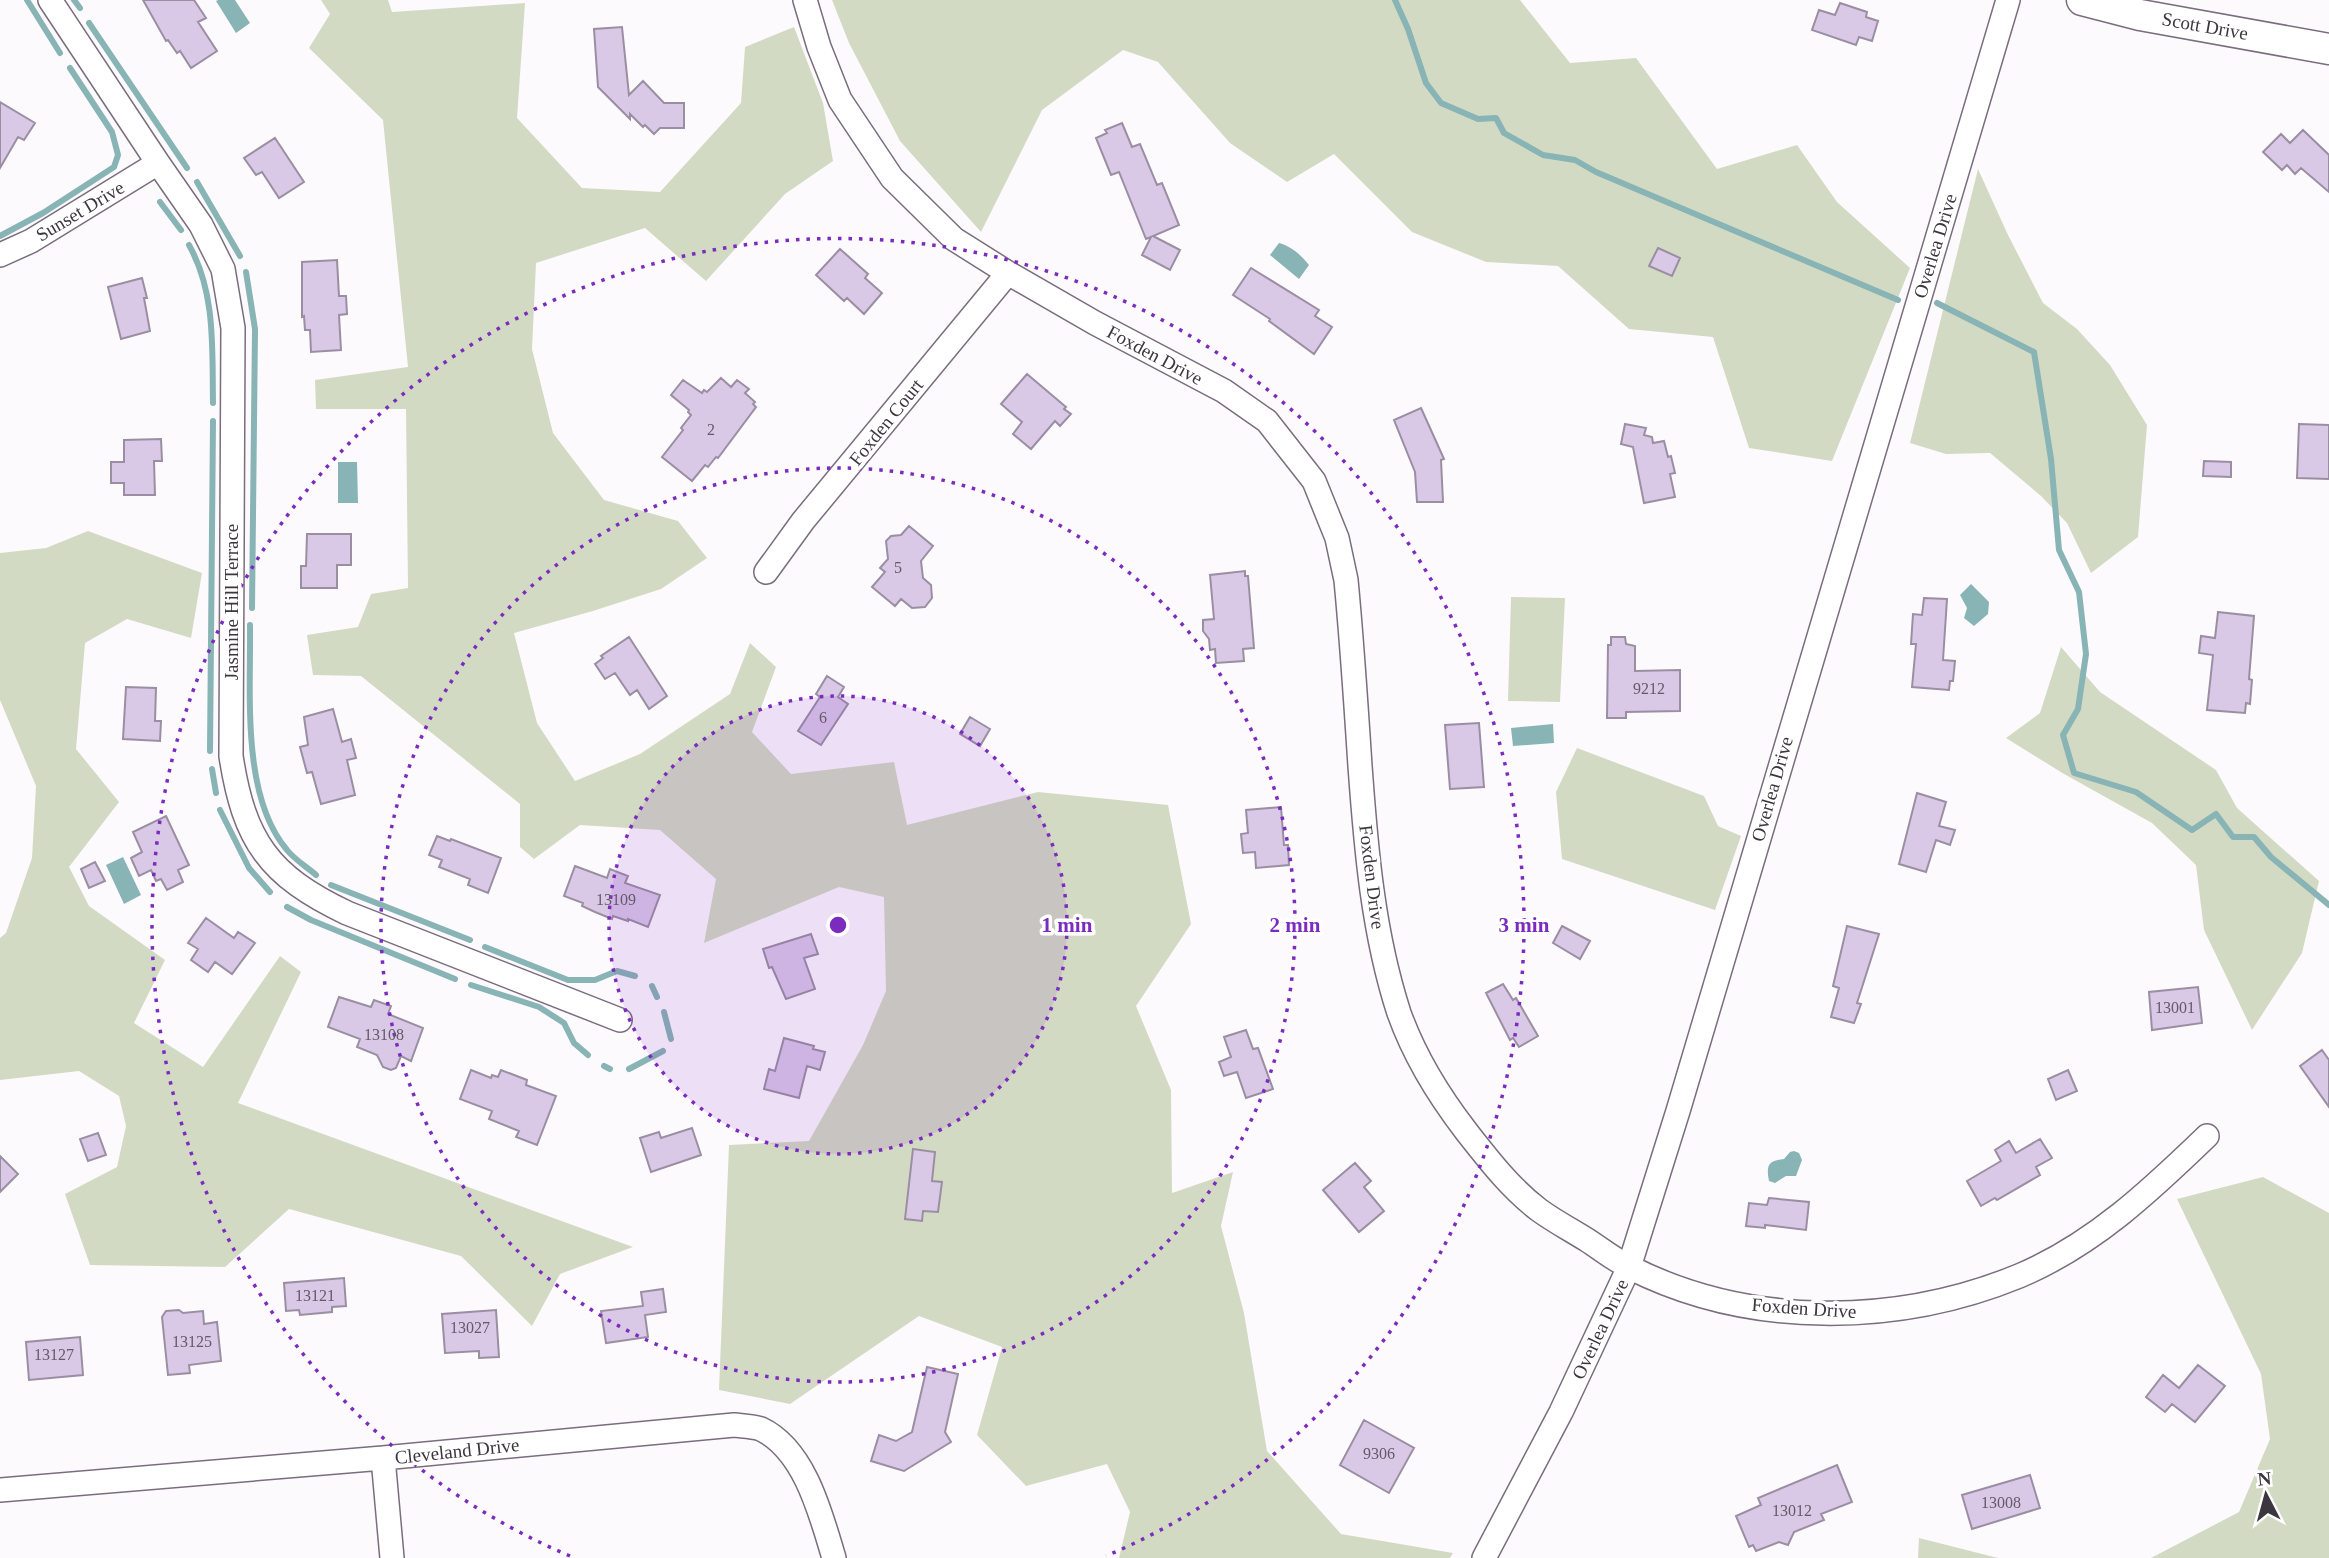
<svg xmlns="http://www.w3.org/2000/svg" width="2329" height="1558" viewBox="0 0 2329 1558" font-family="Georgia,serif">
	<rect width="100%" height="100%" fill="#fdfafe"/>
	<path fill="#d3dac3" d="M321,0H388L392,12L525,3L517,118L582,188L660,192L741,103L745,47L794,27L823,103L833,161L785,194L706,281L645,228L536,263L532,349L553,433L604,500L678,521L707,558L661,589L593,611L514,633L537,723L575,781L640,754L730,694L750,643L776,667L752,732L791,774L894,762L907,825L1038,792L1168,805L1191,924L1136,1006L1171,1090L1172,1193L1233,1172L1221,1226L1244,1313L1267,1451L1341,1534L1453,1553L1450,1558H1119L1130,1512L1107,1464L1026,1486L977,1435L1002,1347L919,1316L790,1404L719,1390L729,1145L809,1141L863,1045L886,991L884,897L839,887L704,943L716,879L660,830L580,825L534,859L520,847V804L361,676L313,675L307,635L358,627L371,594L408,588L406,409H316L315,380L408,367L383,120L309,48L330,14Z
		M832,0H1520L1570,63L1636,58L1717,169L1797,145L1837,202L1910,268L1832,461L1749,448L1713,337L1629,329L1558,266L1486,262L1412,232L1334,154L1287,182L1230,143L1158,62L1123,50L1042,110L981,232L900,141L849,43Z
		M1978,169L2008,235L2043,303L2077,329L2110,365L2147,425L2138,537L2091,573L2067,523L2041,496L1990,453L1946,454L1910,443Z
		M88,531L202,573L191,638L127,619L85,643L76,749L119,802L69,867L89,906L165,960L134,1023L203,1067L280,956L301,972L238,1103L633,1247L560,1274L532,1326L461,1256L289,1209L225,1267L90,1265L65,1194L117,1167L126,1126L119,1096L79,1071L0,1080V938L6,933L32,858L36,786L0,700V553L46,548Z
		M1511,597L1565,598L1560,702L1508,701Z
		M2061,647L2100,692L2216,770L2237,808L2319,881L2302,953L2252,1030L2204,930L2196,865L2152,823L2064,774L2006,738L2040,713Z
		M1577,748L1704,796L1718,826L1741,836L1715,910L1562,859L1556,792Z
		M2263,1177L2329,1213V1558H2151L2239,1512L2270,1439L2261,1374L2177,1199Z
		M1919,1538L1998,1558H1918Z"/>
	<path fill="#88b4b5" d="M218,0H235L250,23L236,33L216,1Z
		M1279,243C1292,247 1300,254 1309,265L1299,279L1270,255Z
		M338,462H357L358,503H338Z
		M1971,584L1989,602L1988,614L1974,626L1964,618L1967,608L1960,595Z
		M1553,724L1554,743L1513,746L1511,728Z
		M123,857L141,895L124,904L106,865Z
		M1794,1151L1799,1153L1802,1160L1796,1176H1786L1775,1183L1769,1181C1766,1165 1768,1161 1784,1159L1790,1152Z"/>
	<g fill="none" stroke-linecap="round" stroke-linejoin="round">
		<path stroke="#88b4b5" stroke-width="6" d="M27,0L60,53
			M74,0L80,8
			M1395,0L1408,29L1426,83L1441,103L1478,119L1496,118L1504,133L1543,155L1575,160L1596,172L1898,300
			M89,23L187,168
			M197,182L240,256
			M160,202L181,230
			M0,236L43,213L114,167L118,155L112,132L70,68
			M189,245C216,293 212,349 213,403
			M246,272L255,329L252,608
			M1937,303L2034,352L2051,459L2059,550L2079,592L2086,654L2078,709L2063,735L2074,773L2136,792L2192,830L2216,814L2233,837H2254L2271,857L2329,905
			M250,625C251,693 241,796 287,850C295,860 307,867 316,875
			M210,751L213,421
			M212,769L216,793
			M220,810L249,868L270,892
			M331,885L470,940
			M287,907L311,920L455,979
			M485,947L568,980H595L617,971L635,976
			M471,985L539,1007L564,1023L574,1043L588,1055
			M652,986L657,997
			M664,1012L671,1039
			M604,1066L610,1069
			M629,1069L663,1051"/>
	</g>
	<path fill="#dac8e7" stroke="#9a8fa2" stroke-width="2" d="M143,0H194L206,18L198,22L217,51L191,68L180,51L177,53L168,40L166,41Z
		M1840,3L1867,12L1866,17L1878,21L1872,41L1859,37L1856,45L1812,30L1819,10L1835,15Z
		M622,27L629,95L643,81L664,103H684V128H660L654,134L645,125L643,127L630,114V119L598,87L594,29Z
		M0,102L35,123L24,140L18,137L0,168Z
		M1122,123L1132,147L1140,144L1157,185L1162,183L1179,225L1153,236L1180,250L1170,270L1142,255L1151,237L1146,239L1119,172L1111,175L1096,138L1107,133L1105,130Z
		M2303,130L2329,155V192L2301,168L2295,174L2287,165L2282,170L2263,152L2281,134L2290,143Z
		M275,138L304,182L279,198L262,172L256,175L244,158Z
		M1658,248L1680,258L1672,276L1649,266Z
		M840,249L868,274L865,278L882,293L864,314L847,298L844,301L816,275Z
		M337,260L339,296H346L347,314L339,315L341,350L311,352L310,330H305L304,316L302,317V262Z
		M1251,268L1319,310L1315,316L1332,327L1314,354L1269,321L1270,319L1233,295Z
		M142,278L147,298H144L150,331L121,339L108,287Z
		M1027,374L1066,407L1064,409L1071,414L1060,426L1055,421L1031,449L1013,434L1022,422L1001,404Z
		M721,378L731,387L737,380L749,389L745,393L755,402L753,404L756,407L718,458L716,457L708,467L705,465L692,481L662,457L683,430L681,428L691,415L688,412L689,410L671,395L683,380L702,393L704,390L707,392Z
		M1421,408L1444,459L1441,460L1443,502H1417L1415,472L1394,420Z
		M1625,424L1646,428L1644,435L1652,437L1653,443L1664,441L1668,457L1671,456L1675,473L1670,474L1675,497L1644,503L1633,447L1621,444Z
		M2299,424L2329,425V479L2297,478Z
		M161,439L162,461H154L155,495H124V483H111V462H124V440Z
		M2204,461L2231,462V477L2203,476Z
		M909,526L933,546L921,561L923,578L931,585L932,598L925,607L912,608L901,599L895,606L872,587L885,572L880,568L888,559L886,541L891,536L901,535Z
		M307,534H351V565H337V588H301V566H306Z
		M1245,571V576H1248L1254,648L1243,649L1244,661L1216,663L1215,649L1210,650L1209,639L1203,631V620L1214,619L1210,575Z
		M1924,598L1947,599L1943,660L1955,661L1953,681H1950L1949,690L1912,687L1916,644H1911L1913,614L1922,615Z
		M2218,612L2254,616L2249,679L2252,680L2250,704L2246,703L2245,713L2207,710L2213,655L2199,653L2201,636L2215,638Z
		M629,637L667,696L649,709L637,690L630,695L615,673L605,679L595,664L603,658L601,656Z
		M1611,637H1625L1626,644L1635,646V671L1680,670V711L1626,712V718H1607L1608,645H1611Z
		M827,676L844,687L838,697L848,704L821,745L798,731L820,697L816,694Z
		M126,687L156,688L155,721H161L160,741L123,739Z
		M333,709L342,742L351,739L356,758L347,760L355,795L321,804L312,772L307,773L300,747L308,745L304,717Z
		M970,717L990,729L980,746L960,734Z
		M1479,723L1484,787L1450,789L1445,725Z
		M1917,793L1946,802L1939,826L1955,830L1950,845L1936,840L1926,872L1899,864Z
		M1281,807L1284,845H1288L1289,865L1256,868L1255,852L1243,853L1241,834L1248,833L1246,810Z
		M166,816L189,865L178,870L183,882L167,890L161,879L156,881L151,870L139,876L131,858L142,852L133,832Z
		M437,836L450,841L451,839L501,858L488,893L468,885L470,879L439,867L442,860L429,855Z
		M95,862L105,881L89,888L81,869Z
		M575,866L607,878L610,869L628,876L625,883L660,895L648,927L628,919V921L613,916L612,919L595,912L582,906L583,903L564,896Z
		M206,918L234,938L238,932L255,943L232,974L215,962L208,972L191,960L198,949L188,943Z
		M1562,926L1590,941L1580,959L1553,943Z
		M1847,926L1879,934L1857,1003L1861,1004L1854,1023L1831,1017L1839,988L1833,986Z
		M811,934L818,954L804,958L815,989L786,999L772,967L769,968L763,949Z
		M1503,984L1513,1000L1516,998L1538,1036L1519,1047L1513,1038L1510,1040L1486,993Z
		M2198,987L2202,1023L2152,1030L2149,992Z
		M339,997L371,1007L374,1000L391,1006L388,1014L423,1028L411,1061L401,1056L396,1068L391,1070L383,1067L377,1055L357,1047L360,1039L328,1027Z
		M1246,1030L1253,1049L1258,1048L1273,1089L1246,1098L1237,1072L1224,1076L1219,1062L1231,1057L1224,1037Z
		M784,1038L814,1046L813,1049L825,1052L820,1070L807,1066L799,1098L764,1089L769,1069L775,1071Z
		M2322,1050L2329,1060V1107L2300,1066Z
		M471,1070L491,1078L492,1075L498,1077L501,1070L527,1080L526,1085L556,1096L537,1145L516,1137L519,1131L489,1119L492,1111L460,1099Z
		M2068,1070L2077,1091L2056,1100L2048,1079Z
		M692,1128L701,1155L651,1172L640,1138L659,1132L661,1138Z
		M98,1133L106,1155L88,1161L80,1139Z
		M2040,1139L2052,1158L2036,1167L2040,1175L1997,1200L1995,1198L1981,1206L1967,1181L2001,1161L1995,1150L2009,1141L2016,1153Z
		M913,1149L935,1152L932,1181L942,1182L938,1212L923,1211L922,1221L905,1219Z
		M0,1156L18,1174L0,1192Z
		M1355,1163L1371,1181L1364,1187L1384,1211L1359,1232L1323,1190Z
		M1769,1198L1809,1202L1806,1230L1765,1225V1228L1746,1226L1749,1203L1767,1205Z
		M344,1278L346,1306L332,1307V1312L300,1315L299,1310L286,1311L284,1283Z
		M663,1289L666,1312L645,1315L648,1337L606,1343L601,1311L643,1306L641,1292Z
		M179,1310L183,1313L203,1311L204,1324L217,1322L221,1361L189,1365L190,1373L168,1375L162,1317L166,1311Z
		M496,1310L499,1357L479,1358V1351L445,1353L442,1314Z
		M80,1337L83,1375L29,1380L26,1342Z
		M2198,1365L2225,1386L2195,1422L2172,1404L2165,1412L2146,1397L2163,1375L2179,1388Z
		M927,1367L958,1374L945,1432L951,1442L904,1471L871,1461L879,1435L896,1441L912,1432Z
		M1364,1420L1414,1448L1389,1493L1340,1465Z
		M1837,1465L1852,1502L1821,1514L1824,1520L1794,1532L1788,1545L1779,1542L1756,1551L1753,1545L1749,1547L1736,1516L1761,1505L1758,1498Z
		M2030,1475L2040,1508L1972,1529L1962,1495Z"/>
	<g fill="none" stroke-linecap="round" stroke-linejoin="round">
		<defs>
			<path id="minor" d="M50,0L158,163L201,225L223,269L233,328L231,756C244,841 269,876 347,913L620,1020
				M805,0L819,47L840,100L892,178L954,239L1008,273L1095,323L1224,391L1267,421L1314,481L1337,538L1346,580C1352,642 1356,704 1360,766C1366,849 1373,933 1399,1013C1414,1055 1439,1096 1466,1131C1488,1159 1510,1188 1539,1210C1554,1221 1571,1230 1587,1240C1601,1249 1615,1260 1629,1267C1749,1328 1897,1326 2019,1276C2093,1245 2150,1191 2207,1136
				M0,255L31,241L158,163
				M766,572L803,521L1008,273
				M383,1458L392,1558
				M0,1490L383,1458L734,1425C742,1426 753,1426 761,1429C805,1450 821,1515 834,1558
				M1484,1558L1561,1412L1629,1267L1678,1111L2008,0"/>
			<path id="tertiary" d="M2082,0L2140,15L2329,49"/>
		</defs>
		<use href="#minor" stroke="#7a6d7e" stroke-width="26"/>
		<use href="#tertiary" stroke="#7a6d7e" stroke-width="33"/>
		<use href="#minor" stroke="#fff" stroke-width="23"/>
		<use href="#tertiary" stroke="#fff" stroke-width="30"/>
	</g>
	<circle cx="838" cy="925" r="229" fill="#7b2cbf" fill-opacity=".12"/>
	<g fill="none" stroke="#7b2cbf" stroke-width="3.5" stroke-dasharray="3.5 7">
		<circle cx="838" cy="925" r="229"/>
		<circle cx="838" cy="925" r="457"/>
		<path d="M570 1556A686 686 0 1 1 1106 1556"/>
	</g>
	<g text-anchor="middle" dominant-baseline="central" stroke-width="7" stroke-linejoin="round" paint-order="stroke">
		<g font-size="16" fill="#645a68">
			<text x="711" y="429">2</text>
			<text x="898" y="567">5</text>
			<text x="1649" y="688">9212</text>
			<text x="823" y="717">6</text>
			<text x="616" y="899">13109</text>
			<text x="2175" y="1007">13001</text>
			<text x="384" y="1034">13108</text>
			<text x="315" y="1295">13121</text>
			<text x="470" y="1327">13027</text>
			<text x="192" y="1341">13125</text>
			<text x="54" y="1354">13127</text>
			<text x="1379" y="1453">9306</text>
			<text x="2001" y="1502">13008</text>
			<text x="1792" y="1510">13012</text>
		</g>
		<g font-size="19" fill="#3c363e" stroke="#fff">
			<text transform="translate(2205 26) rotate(10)">Scott Drive</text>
			<text transform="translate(80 211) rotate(-31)">Sunset Drive</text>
			<text transform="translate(1935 246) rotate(-73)">Overlea Drive</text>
			<text transform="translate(1155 355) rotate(28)">Foxden Drive</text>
			<text transform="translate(886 422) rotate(-51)">Foxden Court</text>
			<text transform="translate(231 602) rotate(-90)">Jasmine Hill Terrace</text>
			<text transform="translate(1772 789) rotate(-74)">Overlea Drive</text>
			<text transform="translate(1372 877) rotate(83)">Foxden Drive</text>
			<text transform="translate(1804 1308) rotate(4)">Foxden Drive</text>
			<text transform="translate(1600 1329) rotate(-65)">Overlea Drive</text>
			<text transform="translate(457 1451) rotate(-6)">Cleveland Drive</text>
		</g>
	</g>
	<circle cx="838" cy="925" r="10" fill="#7b2cbf" stroke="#fff" stroke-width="3.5"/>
	<g font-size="21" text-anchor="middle" font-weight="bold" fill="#7b2cbf" stroke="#fff" stroke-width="7" stroke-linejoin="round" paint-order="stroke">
		<text x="1067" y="932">1 min</text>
		<text x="1295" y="932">2 min</text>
		<text x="1524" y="932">3 min</text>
	</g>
	<g transform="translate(2266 1495) rotate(354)" stroke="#ffffff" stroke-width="5" paint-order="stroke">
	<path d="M0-5L12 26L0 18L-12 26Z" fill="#3c363e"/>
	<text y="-10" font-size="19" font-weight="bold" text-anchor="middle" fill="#3c363e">N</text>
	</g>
</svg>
